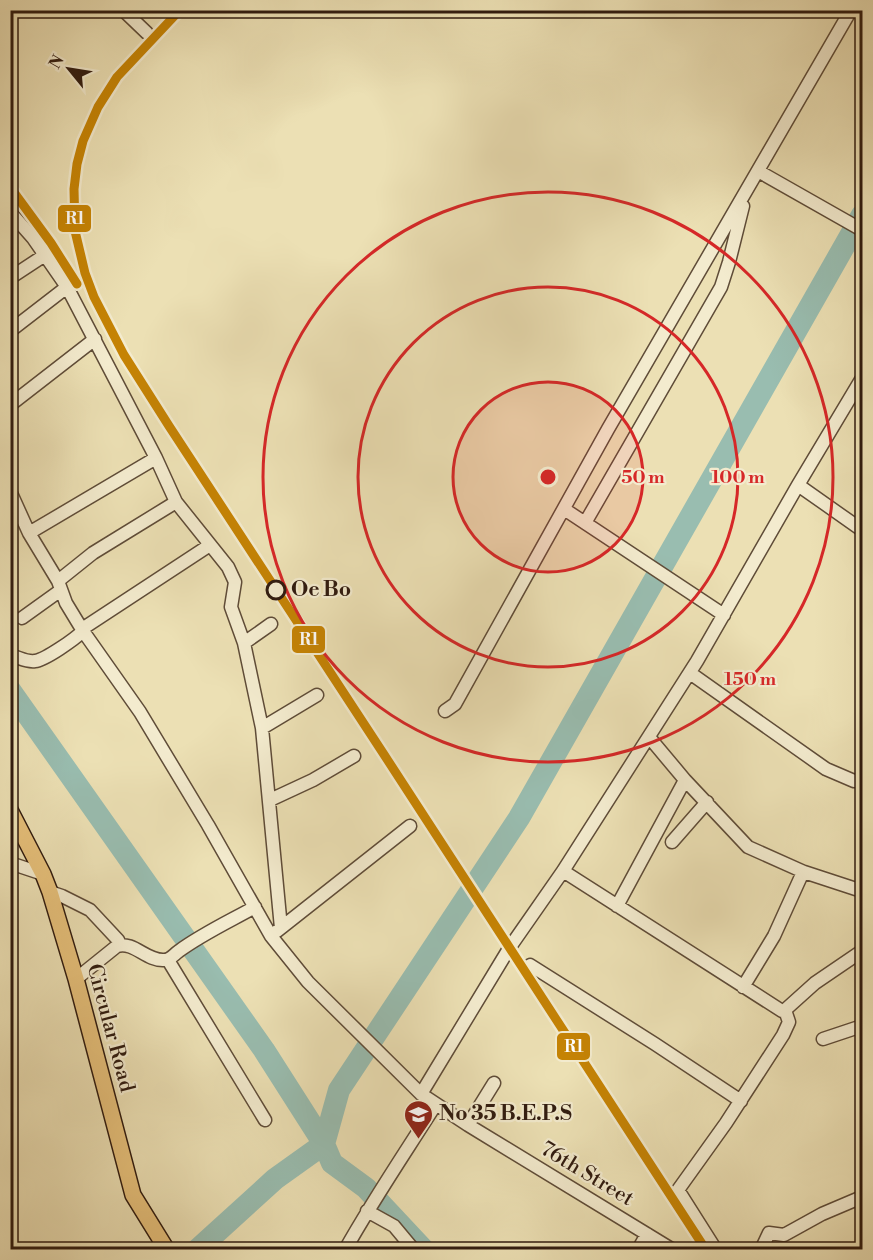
<svg xmlns="http://www.w3.org/2000/svg" width="873" height="1260" viewBox="0 0 873 1260" font-family="'Libre Bodoni',serif">
	<rect width="100%" height="100%" fill="#ece0b4"/>
	<filter id="stains"><feTurbulence type="fractalNoise" baseFrequency=".00333" numOctaves="4"/><feColorMatrix values="0 0 0 0 .2 0 0 0 0 .09 0 0 0 0 .02 0 0 0 .5 -.17"/></filter>
	<radialGradient id="worn" r=".72"><stop offset=".6" stop-color="#630" stop-opacity="0"/><stop offset="1" stop-color="#630" stop-opacity=".3"/></radialGradient>
	<g fill="none" stroke-linecap="round" stroke-linejoin="round">
		<path stroke="#99bdb0" stroke-width="22" d="M10,690L264,1050L324,1144L275,1179L197,1250
			M424,1250L366,1188L332,1163L324,1144L339,1090L519,818L862,215"/>
		<defs>
			<path id="minor" d="M123,10L147,33
				M758,171L862,230
				M10,212L33,238L67,287L156,458L176,502L228,567L235,582L231,607L244,643L262,728L281,928
				M10,278L45,255
				M10,331L67,287
				M10,405L95,339
				M798,485L862,530
				M10,491L29,533L58,581L66,603L83,631L140,712L208,825L271,936L308,982L421,1094L468,1125L673,1250
				M564,509L724,615
				M585,523L721,287L729,262L743,206
				M29,533L156,458
				M58,581L93,553L176,502
				M22,618L61,590
				M82,629L210,545
				M244,643L271,624
				M16,657C22,659 28,662 35,661C45,660 75,639 83,631
				M690,673L826,769L854,781H862
				M445,711L455,704L608,429L851,10
				M262,728L317,695
				M649,737L685,780L748,847L804,872L862,891
				M270,800L313,780L354,756
				M672,842L707,802
				M10,863L43,874
				M563,871L782,1011L785,1010L815,983L862,951
				M50,892L62,896L90,910L118,940L120,945
				M617,906L685,780
				M277,931L410,826
				M168,960L265,1120
				M530,965L655,1044L741,1101
				M76,979L117,946C134,941 146,961 164,960C171,960 173,955 179,951C202,934 230,921 255,907
				M743,987L774,936L803,872
				M823,1039L862,1026
				M421,1094L510,947L563,871L697,661L798,485L862,378
				M468,1125L494,1083
				M367,1211L394,1226L414,1250
				M345,1250C373,1200 405,1153 436,1104
				M638,1250L647,1234
				M716,1250L678,1190L726,1123L783,1035L789,1022L785,1010
				M761,1250L769,1233L784,1235L822,1214L862,1197"/>
			<path id="major" d="M10,810L43,874L50,892L76,979L133,1195L167,1250"/>
		</defs>
		<use href="#minor" stroke="#5f4c38" stroke-width="15"/>
		<use href="#major" stroke="#301b0f" stroke-width="18"/>
		<use href="#minor" stroke="#f3ebce" stroke-width="12"/>
		<use href="#major" stroke="#e6c07a" stroke-width="15"/>
		<defs>
			<path id="rail-1" d="M180,10L117,77L98,107L83,141L77,164L74,189L75,231L85,273L94,297L124,355L169,426L383,753L706,1250
				M10,187L51,243L77,284"/>
		</defs>
		<use href="#rail-1" stroke="#f3ebce" stroke-width="14"/>
		<use href="#rail-1" stroke="#c58304" stroke-width="9"/>
	</g>
	<circle cx="548" cy="477" r="95" fill="#d62828" fill-opacity=".12"/>
	<g fill="none" stroke="#d62828" stroke-width="3">
		<circle cx="548" cy="477" r="95"/>
		<circle cx="548" cy="477" r="190"/>
		<circle cx="548" cy="477" r="285"/>
	</g>
	<defs>
		<symbol id="school-pin" viewBox="-11 -11 22 30"><path d="M0 17L-7.5 6A9.5 9.5 0 1 1 7.5 6Z" fill="#8f2418" stroke="#f3ebce"/><path d="M0-5L7-2L0 1L-7-2ZM-4 1L0 2.5L4 1V4Q0 6-4 4Z" fill="#fff"/></symbol>
	</defs>
	<g fill-rule="evenodd">
		<use href="#school-pin" x="402" y="1098" width="33" height="45"/>
	</g>
	<circle fill="#f3ebce" stroke="#301b0f" stroke-width="3" cx="276" cy="590" r="9"/>
	<g text-anchor="middle" dominant-baseline="central" stroke-width="4.5" stroke-linejoin="round" paint-order="stroke">
		<g font-size="21" font-weight="bold" fill="#301b0f" stroke="#f3ebce" text-anchor="start">
			<text x="291" y="590">Oe Bo</text>
		</g>
		<g font-size="21" fill="#301b0f" stroke="#f3ebce">
			<text transform="translate(110 1028) rotate(75)">Circular Road</text>
			<text transform="translate(587 1174) rotate(31)">76th Street</text>
		</g>
		<g font-size="21" font-weight="bold" fill="#301b0f" stroke="#f3ebce" text-anchor="start">
			<text x="439" y="1114">No 35 B.E.P.S</text>
		</g>
	</g>
	<circle cx="548" cy="477" r="9" fill="#d62828" stroke="#f3ebce" stroke-width="3"/>
	<g font-size="18" text-anchor="middle" font-weight="bold" fill="#d62828" stroke="#f3ebce" stroke-width="4.5" stroke-linejoin="round" paint-order="stroke">
		<text x="643" y="483">50 m</text>
		<text x="738" y="483">100 m</text>
		<text x="750" y="685">150 m</text>
	</g>
	<g stroke="#f3ebce" stroke-width="2">
		<rect x="57" y="204" width="35" height="29" rx="6" fill="#c58304"/>
		<rect x="291" y="625" width="35" height="29" rx="6" fill="#c58304"/>
		<rect x="556" y="1032" width="35" height="29" rx="6" fill="#c58304"/>
	</g>
	<g font-size="16" text-anchor="middle" font-weight="bold" fill="#fff">
		<text x="75" y="224">R1</text>
		<text x="309" y="645">R1</text>
		<text x="574" y="1052">R1</text>
	</g>
	<rect width="873" height="1260" fill="none" stroke="#ece0b4" stroke-width="36"/>
	<rect x="12" y="12" width="849" height="1236" fill="none" stroke="#301b0f" stroke-width="3"/>
	<rect x="18" y="18" width="837" height="1224" fill="none" stroke="#301b0f" stroke-width="1.5"/>
	<g transform="translate(69 69) rotate(300)" stroke="#f3ebce" stroke-width="4.5" paint-order="stroke">
	<path d="M0-4.5L10 22L0 15L-10 22Z" fill="#301b0f"/>
	<text y="-9" font-size="16" font-weight="bold" text-anchor="middle" fill="#301b0f">N</text>
	</g>
	<rect width="100%" height="100%" filter="url(#stains)"/>
	<rect width="100%" height="100%" fill="url(#worn)"/>
</svg>
